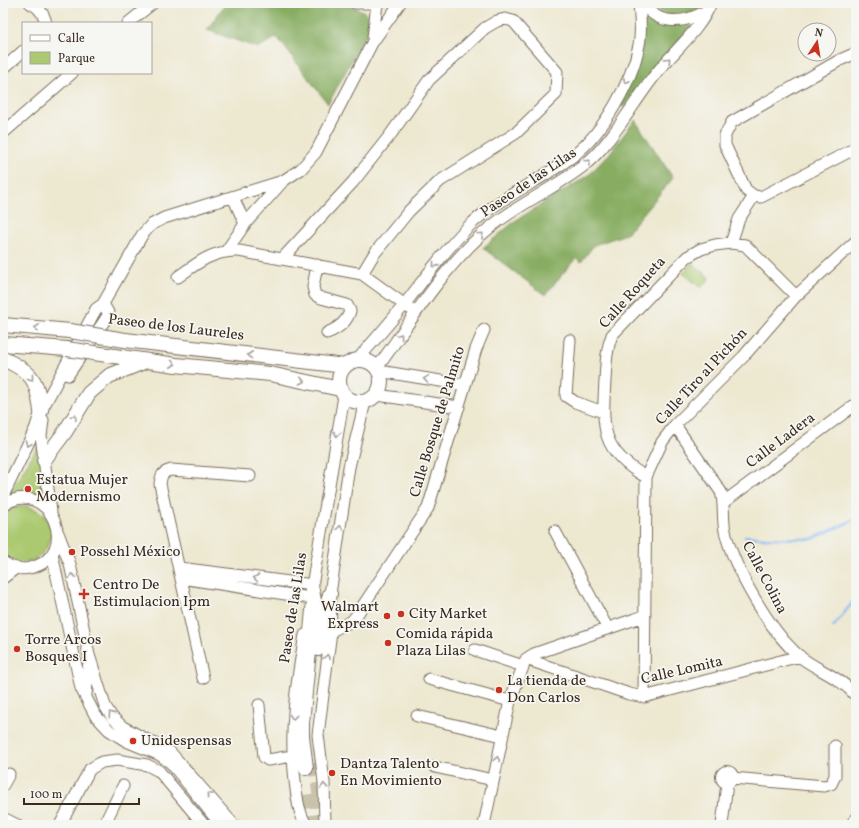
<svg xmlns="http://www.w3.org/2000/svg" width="859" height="828" viewBox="0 0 859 828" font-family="Vollkorn,serif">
	<rect width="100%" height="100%" fill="#f6f6f2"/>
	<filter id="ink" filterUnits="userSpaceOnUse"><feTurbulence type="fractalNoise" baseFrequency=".025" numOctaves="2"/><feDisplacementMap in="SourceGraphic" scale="8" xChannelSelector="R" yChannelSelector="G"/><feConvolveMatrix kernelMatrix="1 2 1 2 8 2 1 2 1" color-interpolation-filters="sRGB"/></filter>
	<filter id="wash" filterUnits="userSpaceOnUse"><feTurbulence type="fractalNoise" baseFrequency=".012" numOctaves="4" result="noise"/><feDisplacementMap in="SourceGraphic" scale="16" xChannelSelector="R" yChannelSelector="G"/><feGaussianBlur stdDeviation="0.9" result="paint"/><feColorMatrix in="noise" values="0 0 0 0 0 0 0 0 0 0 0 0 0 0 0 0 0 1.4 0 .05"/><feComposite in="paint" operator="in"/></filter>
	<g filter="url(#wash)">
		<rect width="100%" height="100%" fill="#ede8d0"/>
		<path fill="#abc970" stroke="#737a47" d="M692,263L710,278L701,288L683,273Z
			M40,443L44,498L9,494Z
			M23,506C80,515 38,588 3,553V515L12,508Z"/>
		<path fill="#88ad62" stroke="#626c40" d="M226,3H340C352,6 371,10 371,25L328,104L277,37L258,48L207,30Z
			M648,3H706V6C684,19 668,20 648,3Z
			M643,12L693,22C671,52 644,77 624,107L619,105Z
			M635,120L673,178L626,234L594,245L581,262L576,258L545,295L483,248L515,221L589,175L610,153Z"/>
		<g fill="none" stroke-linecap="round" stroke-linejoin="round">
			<path stroke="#85baf3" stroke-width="2.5" d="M745,536L764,538L812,539L856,519
				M833,627L856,598"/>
		</g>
	</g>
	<g filter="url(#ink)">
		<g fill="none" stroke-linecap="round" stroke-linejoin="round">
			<path stroke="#c9c2ac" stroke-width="14" stroke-dasharray="14 7" stroke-linecap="butt" d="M315,762L321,807
				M310,794L315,825"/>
			<defs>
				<path id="minor" d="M30,3C39,7 44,14 46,23
					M355,3H379
					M643,3C658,26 684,24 706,11
					M128,23L153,3
					M373,38L377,3
					M856,53L840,60L732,122L725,135V145L746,190L754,196L761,197L856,148
					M3,69L23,51
					M3,133L72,73
					M245,224L283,181
					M731,243L739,219L754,196
					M227,250L245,224L233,197
					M282,259L353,182L391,134L429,80L485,28L497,21L505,19L513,21L557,72L556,94L516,133L440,181L409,211L374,254L362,274
					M317,265L313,287L315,295L321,298L347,305L350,311C347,322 337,329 327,333
					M178,277C197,263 213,250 239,251L362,274L409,308
					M570,340L566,396L575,402L603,412
					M357,360C373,342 389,324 404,305C425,278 444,251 468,227C499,197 539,182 573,156C603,133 632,82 639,45C642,31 640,17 639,3
					M377,368C409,324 439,274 479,237C510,208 549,192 582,167C613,143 634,100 659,70C677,48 700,30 711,3
					M379,371L465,385
					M68,375L109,314L103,304
					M377,395L459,407
					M43,420L41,436L51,512
					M675,425L721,492C725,505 722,518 725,531C734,569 770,631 799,656C818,671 841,677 856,696
					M646,477C601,451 602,428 605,381C606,365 606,350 612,335L687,257L701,249L715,245L731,243L745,245L796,296
					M3,496L36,427L41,411L96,309L103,304L142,235L151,225L164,218L283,181L301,169L316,152L372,43L400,3
					M724,502L856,404
					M3,505C49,475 84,555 30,568C21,570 10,568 3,562
					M555,531L608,629
					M58,533L70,564L89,655L105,706L112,717L123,727L170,752L234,825
					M52,554L81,688L95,715L109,730L126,741L160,755L171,763L221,825
					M179,568L313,585
					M3,578L16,568
					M181,578L311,598
					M310,598L344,396
					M331,631L352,621L356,616L428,508L476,349L484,330
					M305,635C296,686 289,729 295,781C297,797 298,811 306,825
					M475,650L523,666
					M526,659L629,694L644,697L800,656
					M203,678L160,484C161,476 162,472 171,470L250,476
					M429,679L510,701
					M86,695L89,660
					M644,697L646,477L662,442L675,425L743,357L796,296L856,241
					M259,705L264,757L268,760L292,756
					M417,716L502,736
					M435,767L493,780
					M721.5 777a5.5 5.5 0 1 1 11 0a5.5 5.5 0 1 1-11 0Z
					M733,778L824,786L831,784L835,776V746
					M3,785L9,774
					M3,818L17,825
					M60,825L90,769L102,762L117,760L147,765L159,771L204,825
					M104,825L123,786
					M325,825L324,782L318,735L331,631L330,594L349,467L365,402
					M484,825L510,701L526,659L534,654L644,616
					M722,825L727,783
					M851,825L856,819"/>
				<path id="major" d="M3,325L70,331
					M125,340L345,366
					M3,344L67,349
					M121,357L176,365L270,374L340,389
					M3,359C33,372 37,380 41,411
					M339 381a21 21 0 1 1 42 0a21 21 0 1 1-42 0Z
					M44,460L65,432L89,393L109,376L146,361
					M318,649L330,594
					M306,768L302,736V723L314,600L312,590"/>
			</defs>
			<use href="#minor" stroke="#796c5c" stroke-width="13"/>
			<use href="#major" stroke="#796c5c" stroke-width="16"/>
			<use href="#minor" stroke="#fff" stroke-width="11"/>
			<use href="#major" stroke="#fff" stroke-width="14"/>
			<defs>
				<path id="major-bridge" d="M70,331L125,340
					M67,349L121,357"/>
			</defs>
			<use href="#major-bridge" stroke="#796c5c" stroke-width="16" stroke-linecap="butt"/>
			<use href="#major-bridge" stroke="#fff" stroke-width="14"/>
		</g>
		<defs><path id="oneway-chevron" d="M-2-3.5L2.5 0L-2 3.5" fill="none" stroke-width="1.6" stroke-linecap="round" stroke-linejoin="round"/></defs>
		<g stroke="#a79f9a">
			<use href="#oneway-chevron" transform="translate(668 60) rotate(-46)"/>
			<use href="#oneway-chevron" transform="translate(626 81) rotate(116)"/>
			<use href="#oneway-chevron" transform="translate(588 162) rotate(-43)"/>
			<use href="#oneway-chevron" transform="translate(481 235) rotate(-43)"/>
			<use href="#oneway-chevron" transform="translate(435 265) rotate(129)"/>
			<use href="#oneway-chevron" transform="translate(37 328) rotate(-175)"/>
			<use href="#oneway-chevron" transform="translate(400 336) rotate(-54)"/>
			<use href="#oneway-chevron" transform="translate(250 355) rotate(-173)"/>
			<use href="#oneway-chevron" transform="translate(173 364) rotate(7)"/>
			<use href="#oneway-chevron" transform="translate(31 378) rotate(51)"/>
			<use href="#oneway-chevron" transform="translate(426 379) rotate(-171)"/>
			<use href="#oneway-chevron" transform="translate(302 381) rotate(12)"/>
			<use href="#oneway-chevron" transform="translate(74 417) rotate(-58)"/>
			<use href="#oneway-chevron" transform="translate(337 434) rotate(100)"/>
			<use href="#oneway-chevron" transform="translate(28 444) rotate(115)"/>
			<use href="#oneway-chevron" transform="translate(340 528) rotate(-82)"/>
			<use href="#oneway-chevron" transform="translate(72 576) rotate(-102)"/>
			<use href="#oneway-chevron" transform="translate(256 578) rotate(-173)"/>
			<use href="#oneway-chevron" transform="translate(327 657) rotate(-82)"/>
			<use href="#oneway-chevron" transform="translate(111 714) rotate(-125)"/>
			<use href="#oneway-chevron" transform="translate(293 717) rotate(96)"/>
			<use href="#oneway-chevron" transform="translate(497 759) rotate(-79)"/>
			<use href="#oneway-chevron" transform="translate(324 786) rotate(-92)"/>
			<use href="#oneway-chevron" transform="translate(209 795) rotate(-131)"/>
		</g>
	</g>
	<g fill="#c8321e" stroke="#f6f6f2" stroke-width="1.5">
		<circle cx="28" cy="489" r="4"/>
		<circle cx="72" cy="552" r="4"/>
		<path d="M82 588h4v4h4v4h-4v4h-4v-4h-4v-4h4z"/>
		<circle cx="401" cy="614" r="4"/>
		<circle cx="387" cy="616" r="4"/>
		<circle cx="388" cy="643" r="4"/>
		<circle cx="17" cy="649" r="4"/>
		<circle cx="499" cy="690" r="4"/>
		<circle cx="133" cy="741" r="4"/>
		<circle cx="332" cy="773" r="4"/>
	</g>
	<g text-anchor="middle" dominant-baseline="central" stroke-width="3.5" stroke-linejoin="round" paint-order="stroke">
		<g font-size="15" fill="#3b2a1e" stroke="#f6f6f2">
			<text transform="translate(529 183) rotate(-34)">Paseo de las Lilas</text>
			<text transform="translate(633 293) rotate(-48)">Calle Roqueta</text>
			<text transform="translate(176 328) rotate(7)">Paseo de los Laureles</text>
			<text transform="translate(702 377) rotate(-47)">Calle Tiro al Pichón</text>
			<text transform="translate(438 422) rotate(-73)">Calle Bosque de Palmito</text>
			<text transform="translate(781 441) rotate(-37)">Calle Ladera</text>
			<text transform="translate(764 578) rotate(62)">Calle Colina</text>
			<text transform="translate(294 608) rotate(-81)">Paseo de las Lilas</text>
			<text transform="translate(682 671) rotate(-13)">Calle Lomita</text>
		</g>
		<g font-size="15" fill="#3b2a1e" stroke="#f6f6f2" text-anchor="start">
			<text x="36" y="480">Estatua Mujer<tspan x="36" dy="17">Modernismo</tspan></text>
			<text x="80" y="552">Possehl México</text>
			<text x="93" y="585">Centro De<tspan x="93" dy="17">Estimulacion Ipm</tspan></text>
			<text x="379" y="607" text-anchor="end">Walmart<tspan x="379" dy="17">Express</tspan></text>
			<text x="409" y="614">City Market</text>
			<text x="396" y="634">Comida rápida<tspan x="396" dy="17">Plaza Lilas</tspan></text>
			<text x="25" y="640">Torre Arcos<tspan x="25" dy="17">Bosques I</tspan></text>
			<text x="507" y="681">La tienda de<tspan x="507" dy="17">Don Carlos</tspan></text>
			<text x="141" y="741">Unidespensas</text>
			<text x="340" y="764">Dantza Talento<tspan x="340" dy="17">En Movimiento</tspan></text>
		</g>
	</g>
	<rect width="859" height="828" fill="none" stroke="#f6f6f2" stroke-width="16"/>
	<rect x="22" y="22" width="130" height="52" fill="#f6f6f2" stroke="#aba49d"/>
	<rect x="30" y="35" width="20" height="6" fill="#ffffff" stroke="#aba49d"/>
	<text x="58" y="42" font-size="12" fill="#3b2a1e">Calle</text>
	<rect x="30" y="52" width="20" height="12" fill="#abc970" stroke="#aba49d"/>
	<text x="58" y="62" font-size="12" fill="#3b2a1e">Parque</text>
	<g transform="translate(817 42) rotate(12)"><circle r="19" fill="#f6f6f2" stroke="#aba49d"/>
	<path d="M0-3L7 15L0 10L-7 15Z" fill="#c8321e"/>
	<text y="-6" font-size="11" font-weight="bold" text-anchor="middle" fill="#3b2a1e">N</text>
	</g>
	<path d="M24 798v6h115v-6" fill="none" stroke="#3b2a1e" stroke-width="2"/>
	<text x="30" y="798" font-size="12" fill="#3b2a1e" stroke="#f6f6f2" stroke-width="3" paint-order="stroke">100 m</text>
</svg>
